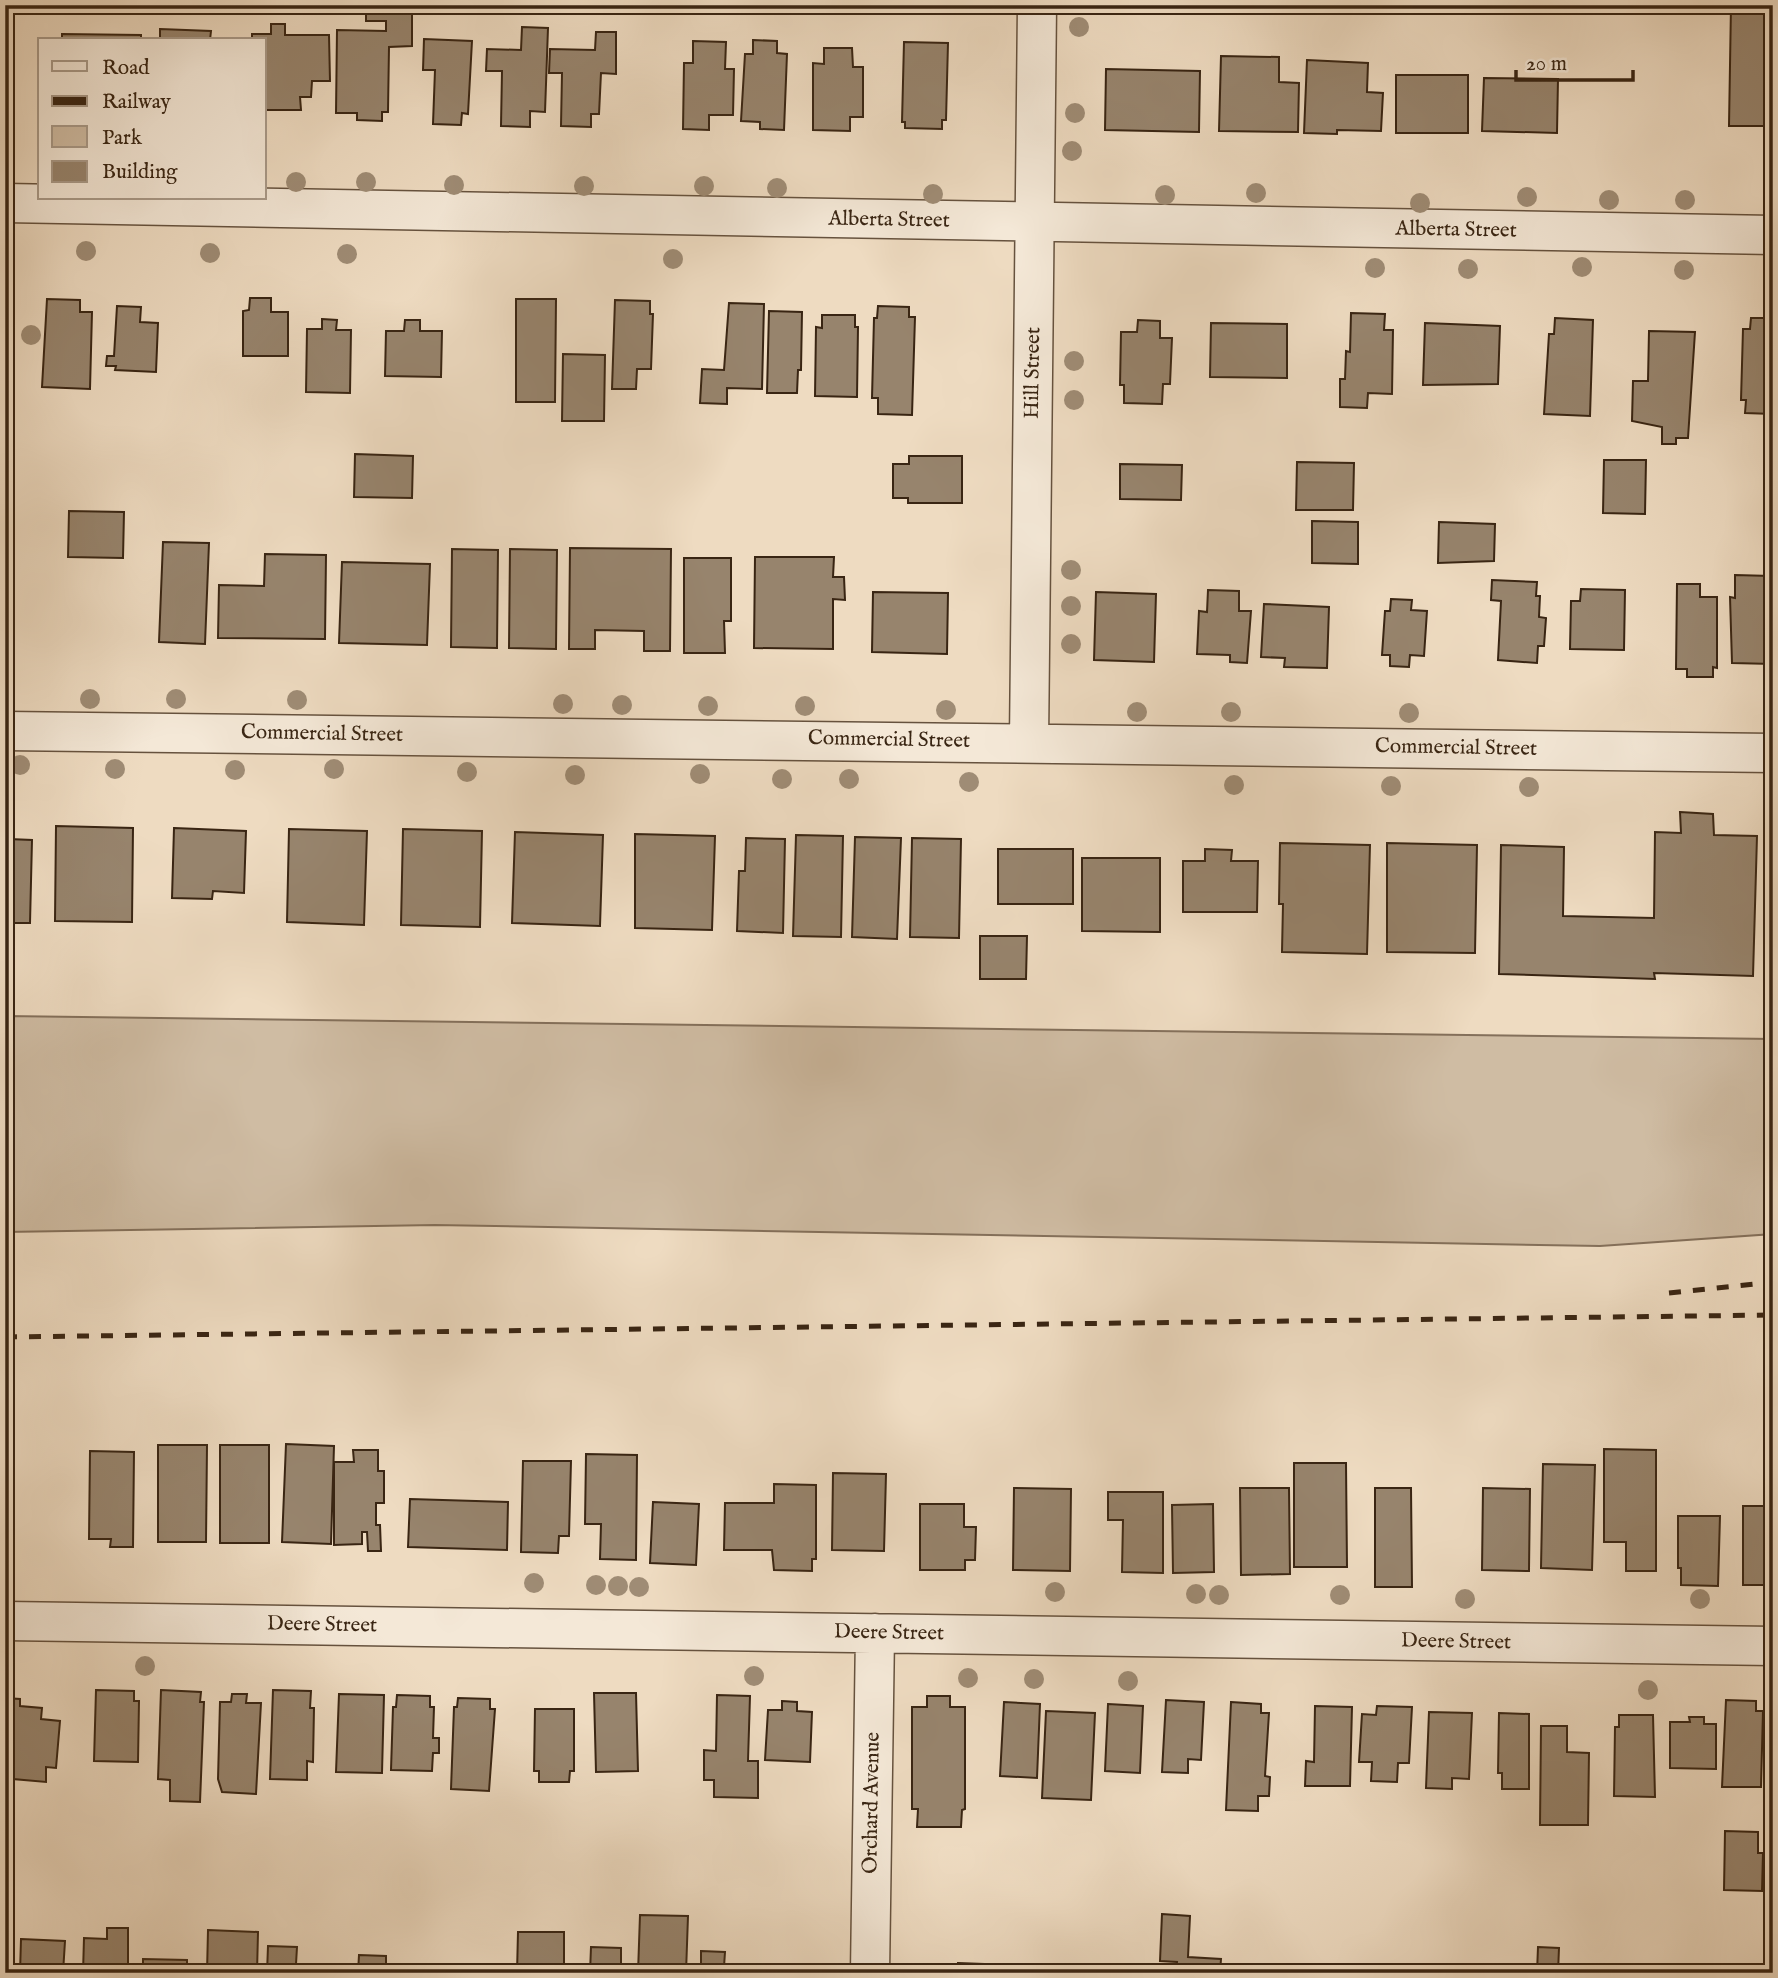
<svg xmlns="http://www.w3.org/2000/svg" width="1778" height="1978" viewBox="0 0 1778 1978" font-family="'IM FELL English',serif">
	<rect width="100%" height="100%" fill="#eedbc1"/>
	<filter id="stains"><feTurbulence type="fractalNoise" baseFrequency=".00286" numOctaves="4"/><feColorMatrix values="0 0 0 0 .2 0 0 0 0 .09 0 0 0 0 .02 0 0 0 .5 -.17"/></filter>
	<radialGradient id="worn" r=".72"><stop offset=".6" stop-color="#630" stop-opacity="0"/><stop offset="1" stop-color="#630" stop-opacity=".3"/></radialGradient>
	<path fill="#cfbca3" stroke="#84705b" stroke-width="2" d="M5,1016L1773,1039V1234L1600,1246L435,1225L5,1232Z"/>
	<path fill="#97846d" stroke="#392513" stroke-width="2" d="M366,5H412V46L389,47L388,112H382V121L357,120V113H336L337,30L386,31V21H366Z
		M1731,5H1773V126H1729Z
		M271,24H285V35H329L330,81H312L311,97H300L301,110H264V40H252V34H271Z
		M522,27L548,28L545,112L530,111V127L501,126L502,71H486L487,49L521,50Z
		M160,29L211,31L210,40H160Z
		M596,32H616V74L601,73L599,114H591V127L561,126L562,73H549L550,49L595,50Z
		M62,34L141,35V40H62Z
		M424,39L472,41L468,114L462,113L461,125L433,124L435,70H423Z
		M753,40L777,41V53L787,54L784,130L760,129V122L741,121L745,54H753Z
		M693,41L726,42L725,69H734L733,115H709V130L683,129L684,63H693Z
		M904,42L948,43L946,120H942V129L905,128V122H902Z
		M824,48H852L853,67H863V117H850V131L813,130V63L824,64Z
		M1221,56L1279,57V82L1299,83L1298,132L1219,131Z
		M1307,60L1368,63L1367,92L1383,93L1381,131L1337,130V134L1304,133Z
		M1106,69L1200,71L1199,132L1105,130Z
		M1396,75H1468V133H1396Z
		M1484,78L1558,79L1557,133L1482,131Z
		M250,298H271V312H288V356H243V311L249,310Z
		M47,299L80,300V312H92L90,389L42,387Z
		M516,299H556L555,402H516Z
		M615,300L650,301V314H653L651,369H637L636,389H612Z
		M729,303L764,304L762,389L727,388V404L700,403L702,369L724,370Z
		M117,306L141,307L140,322L158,323L156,372L115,370L116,366H106L107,356H114Z
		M878,306L909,307V317H915L912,415L878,414V398H872L874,318H877Z
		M769,311L802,312L801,370H798L797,393H767Z
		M1351,313L1385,314L1384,330H1393L1392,394L1368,393L1367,408L1340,407V379H1345L1346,351L1350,352Z
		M822,315H855V327H858L857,397L815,396L816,327L822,328Z
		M1555,318L1593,320L1590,416L1544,414L1549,334H1554Z
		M1751,318H1771L1773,414L1745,413L1746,400H1741L1743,329H1750Z
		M322,319L337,320L336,330H351L350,393L306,392L307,329H322Z
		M405,320H420V331H442L441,377L385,376L386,331H404Z
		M1138,320L1160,321V338H1172L1170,384H1163L1162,404L1124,403V385H1120L1121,332H1137Z
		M1211,323L1287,324V378L1210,377Z
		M1425,323L1500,326L1498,384L1423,385Z
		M1649,331L1695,332L1688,438H1676V444H1662V427L1632,421L1633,381H1648Z
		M563,354L605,355L604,421H562Z
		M355,454L413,456L412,498L354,497Z
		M909,456H962V503H908V498H893V464H909Z
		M1604,460H1646L1645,514L1603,513Z
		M1297,462L1354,463L1353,510H1296Z
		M1120,464L1182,465L1181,500L1120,499Z
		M69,511L124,512L123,558L68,557Z
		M1312,521L1358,522V564L1312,563Z
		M1439,522L1495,524L1494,561L1438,563Z
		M163,542L209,543L205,644L159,642Z
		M570,548L671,549L670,651H644V631L595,630V649H569Z
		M452,549L498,550L497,648L451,647Z
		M510,549L557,550L556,649L509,648Z
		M265,554L326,555L325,639L218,638L219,585L264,586Z
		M755,557H834L833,577H844L845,600L833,599V649L754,648Z
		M684,558H731V621H724L725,653H684Z
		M342,562L430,564L427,645L339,643Z
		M1735,575L1771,576L1773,664L1732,663L1730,597L1735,598Z
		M1492,580L1537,582L1536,596H1540L1539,617L1546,618L1544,646H1538L1537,663L1498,660L1501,601L1491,600Z
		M1677,584H1700V597H1717V668L1713,667V677H1687V669H1676Z
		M1581,589L1625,590L1624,650L1570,649L1571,601H1580Z
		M1208,590L1239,591V611H1251L1247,663L1230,662V655L1197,654L1199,611L1207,612Z
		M873,592L948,593L947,654L872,652Z
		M1096,592L1156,594L1154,662L1094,660Z
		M1391,599L1412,600L1411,610L1427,611L1424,656L1410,655L1409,667L1390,666V655H1382L1385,611H1390Z
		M1264,604L1329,607L1327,668L1284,667L1285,658L1261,657Z
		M1680,812L1713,814L1714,835L1757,836L1753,976L1654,973L1655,979L1499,974L1501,845L1564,847L1563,916L1654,918L1655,832L1681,833Z
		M5,826L9,827V839L32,840L30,923H5Z
		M56,826L133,828L132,922L55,921Z
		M174,828L246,831L244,893L213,891L212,899L172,898Z
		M289,829L367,831L364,925L287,922Z
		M403,829L482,831L480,927L401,925Z
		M515,832L603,835L600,926L512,923Z
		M635,834L715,836L712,930L635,928Z
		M796,835L843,836L841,937L793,936Z
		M855,837L901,838L897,939L852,937Z
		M746,838L785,839L783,933L737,931L739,871H745Z
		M912,838L961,839L959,938L910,937Z
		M1280,843L1370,845L1367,954L1282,952L1283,904H1279Z
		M1387,843L1477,845L1475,953L1387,952Z
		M998,849H1073V904H998Z
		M1205,849L1232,850L1231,861H1258L1257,912H1183V861H1205Z
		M1082,858H1160V932L1082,931Z
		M980,936H1027L1026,979H980Z
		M286,1444L334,1446L331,1544L282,1542Z
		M158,1445H207L206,1542H158Z
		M220,1445H269V1543H220Z
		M1604,1449L1656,1450V1571H1626V1542H1604Z
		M353,1450H378V1471H384V1503H376V1525H380L381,1551H368L367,1532H362V1544L334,1545V1462H354Z
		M90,1451L134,1452L133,1547H110L111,1539H89Z
		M586,1454L637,1455L636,1560L600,1559L601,1524H585Z
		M523,1461H571L569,1536H559L558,1553L521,1552Z
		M1294,1463H1346L1347,1567H1294Z
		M1543,1464L1595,1465L1592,1570L1541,1568Z
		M833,1473L886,1474L884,1551L832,1550Z
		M774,1484L816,1485V1559H812V1571L774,1570L772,1550H724L725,1503H774Z
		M1014,1488L1071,1489L1070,1571L1013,1570Z
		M1240,1488H1289L1290,1574L1241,1575Z
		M1375,1488H1411L1412,1587H1375Z
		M1483,1488L1530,1489L1529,1571L1482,1570Z
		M1108,1492H1163V1573L1122,1572L1123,1520H1108Z
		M410,1499L508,1502L507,1550L408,1547Z
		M653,1502L699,1504L696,1565L650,1563Z
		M920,1504H964V1527H976L975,1560H965V1570H920Z
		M1213,1504L1214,1572L1173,1573L1172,1505Z
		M1743,1506H1773V1585H1743Z
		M1678,1516H1720L1718,1586L1681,1585V1568H1678Z
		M96,1690L134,1691V1701H139L138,1762L94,1761Z
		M161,1690L201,1692L200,1702H204L200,1802L170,1801V1780L158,1779Z
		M273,1690L311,1691L310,1708H314L313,1762L307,1761V1780L270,1779Z
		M594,1693H636L638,1771L596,1772Z
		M232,1694H247L246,1703H261L256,1794L222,1792L218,1779L220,1702H231Z
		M339,1694L384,1695L382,1773L336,1772Z
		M397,1695L430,1696V1707H434L433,1738H439V1753H433L432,1771L391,1770L393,1707H396Z
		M717,1695L750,1696L748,1761H758V1798L714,1797V1780H704V1750L716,1751Z
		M927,1696H950V1707H965V1809L962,1810L961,1827H917L918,1809H912V1707H927Z
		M5,1698L20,1699V1706L42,1708L41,1719L60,1721L56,1768L46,1767V1782L13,1779V1766H5Z
		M458,1698L490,1699V1709H495L489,1791L451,1789L454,1707H457Z
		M1166,1700L1204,1702L1201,1760L1188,1759V1773L1162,1772Z
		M1726,1700L1756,1701V1711H1763L1761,1787H1722Z
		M782,1701L797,1702V1711L812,1712L810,1762L765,1760L768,1710H782Z
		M1004,1702L1040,1704L1037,1778L1000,1776Z
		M1231,1702L1261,1704V1713H1269L1265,1776L1270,1777L1269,1796H1258V1811L1226,1810Z
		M1108,1704L1143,1706L1140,1773L1105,1771Z
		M1315,1706L1352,1707L1350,1786H1305L1306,1761L1314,1762Z
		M1377,1706L1412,1707L1409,1763H1398L1397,1782L1371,1781L1372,1762H1359L1362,1714L1376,1715Z
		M535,1709H574V1771H570L569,1782H539V1771H534Z
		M1046,1711L1095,1713L1091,1800L1042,1798Z
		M1429,1712L1472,1713L1469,1779L1452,1778V1789L1426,1788Z
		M1499,1713L1529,1714V1789H1502V1773H1498Z
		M1619,1715H1653L1655,1797L1614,1796L1615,1727H1619Z
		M1689,1717H1704V1724H1716V1769L1670,1768V1722H1690Z
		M1541,1726H1567V1752L1589,1753L1588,1825H1540Z
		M5,1814H8L7,1860H5Z
		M1725,1831L1758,1832V1853H1763L1762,1891L1724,1890Z
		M1162,1914L1190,1916L1188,1957L1221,1959L1220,1973H1176L1177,1962L1160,1961Z
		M640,1915L688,1916L686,1973H638Z
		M107,1928H128V1973H83L84,1938L107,1939Z
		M208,1930L258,1932L257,1973H207Z
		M518,1932H564V1973H517Z
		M21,1939L65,1941L63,1973H20Z
		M268,1946L297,1947L296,1964H307V1973H267Z
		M591,1947L621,1948V1970L631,1973H590Z
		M1538,1947L1559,1948L1558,1973H1537Z
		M701,1951L725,1952L724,1967L755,1969V1973H701Z
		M359,1955L386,1956V1973H358Z
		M143,1959L187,1960V1973H143Z
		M958,1963L1035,1966V1973H958Z
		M1388,1966H1404V1973H1388Z"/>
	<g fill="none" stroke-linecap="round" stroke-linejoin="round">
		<defs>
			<path id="minor" d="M5,203L1773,235
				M5,731L1773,753
				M1029,742L1037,5
				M5,1621L1773,1646
				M870,1973L875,1633"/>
		</defs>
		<use href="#minor" stroke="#66523e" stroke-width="41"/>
		<use href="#minor" stroke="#f4e8d7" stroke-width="38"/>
		<path stroke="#392513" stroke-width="5" stroke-dasharray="12 12" stroke-linecap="butt" d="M1669,1293L1773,1282
			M5,1337L1773,1315"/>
	</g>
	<g fill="#9f8c75">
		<circle cx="1079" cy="27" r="10"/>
		<circle cx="1075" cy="113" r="10"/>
		<circle cx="1072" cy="151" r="10"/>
		<circle cx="296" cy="182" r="10"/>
		<circle cx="366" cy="182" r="10"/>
		<circle cx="454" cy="185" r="10"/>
		<circle cx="584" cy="186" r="10"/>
		<circle cx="704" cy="186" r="10"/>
		<circle cx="777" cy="188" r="10"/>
		<circle cx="1256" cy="193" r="10"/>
		<circle cx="933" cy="194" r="10"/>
		<circle cx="1165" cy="195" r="10"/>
		<circle cx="1527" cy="197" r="10"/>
		<circle cx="1609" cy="200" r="10"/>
		<circle cx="1685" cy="200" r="10"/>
		<circle cx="1420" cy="203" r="10"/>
		<circle cx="86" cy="251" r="10"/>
		<circle cx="210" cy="253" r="10"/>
		<circle cx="347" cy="254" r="10"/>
		<circle cx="673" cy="259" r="10"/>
		<circle cx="1582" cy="267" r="10"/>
		<circle cx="1375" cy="268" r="10"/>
		<circle cx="1468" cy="269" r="10"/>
		<circle cx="1684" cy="270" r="10"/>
		<circle cx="31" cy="335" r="10"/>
		<circle cx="1074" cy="361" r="10"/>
		<circle cx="1074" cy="400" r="10"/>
		<circle cx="1071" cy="570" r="10"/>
		<circle cx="1071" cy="606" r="10"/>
		<circle cx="1071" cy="644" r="10"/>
		<circle cx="90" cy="699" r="10"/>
		<circle cx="176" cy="699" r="10"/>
		<circle cx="297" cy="700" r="10"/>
		<circle cx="563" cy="704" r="10"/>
		<circle cx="622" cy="705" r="10"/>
		<circle cx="708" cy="706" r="10"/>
		<circle cx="805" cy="706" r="10"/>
		<circle cx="946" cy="710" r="10"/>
		<circle cx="1137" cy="712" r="10"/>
		<circle cx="1231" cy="712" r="10"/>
		<circle cx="1409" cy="713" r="10"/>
		<circle cx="20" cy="765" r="10"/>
		<circle cx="115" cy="769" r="10"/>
		<circle cx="334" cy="769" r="10"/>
		<circle cx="235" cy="770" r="10"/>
		<circle cx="467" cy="772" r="10"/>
		<circle cx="700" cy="774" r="10"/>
		<circle cx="575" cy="775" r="10"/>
		<circle cx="782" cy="779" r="10"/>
		<circle cx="849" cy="779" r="10"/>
		<circle cx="969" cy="782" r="10"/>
		<circle cx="1234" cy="785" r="10"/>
		<circle cx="1391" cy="786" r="10"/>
		<circle cx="1529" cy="787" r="10"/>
		<circle cx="534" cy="1583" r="10"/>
		<circle cx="596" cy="1585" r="10"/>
		<circle cx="618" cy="1586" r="10"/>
		<circle cx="639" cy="1587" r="10"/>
		<circle cx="1055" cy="1592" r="10"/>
		<circle cx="1196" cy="1594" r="10"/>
		<circle cx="1219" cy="1595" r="10"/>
		<circle cx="1340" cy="1595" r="10"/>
		<circle cx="1465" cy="1599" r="10"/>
		<circle cx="1700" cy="1599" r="10"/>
		<circle cx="145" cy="1666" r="10"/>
		<circle cx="754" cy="1676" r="10"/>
		<circle cx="968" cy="1678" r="10"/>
		<circle cx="1034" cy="1679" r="10"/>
		<circle cx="1128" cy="1681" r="10"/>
		<circle cx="1648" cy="1690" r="10"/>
	</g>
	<g text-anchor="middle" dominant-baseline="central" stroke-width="7" stroke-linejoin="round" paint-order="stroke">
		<g font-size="21" fill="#392513" stroke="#f4e8d7">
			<text transform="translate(889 220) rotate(1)">Alberta Street</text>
			<text transform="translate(1456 230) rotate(1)">Alberta Street</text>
			<text transform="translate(1033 373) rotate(-89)">Hill Street</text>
			<text transform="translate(322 734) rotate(1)">Commercial Street</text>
			<text transform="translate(889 740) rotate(1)">Commercial Street</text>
			<text transform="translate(1456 748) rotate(1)">Commercial Street</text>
			<text transform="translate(322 1625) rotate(1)">Deere Street</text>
			<text transform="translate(889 1633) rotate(1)">Deere Street</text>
			<text transform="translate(1456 1642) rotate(1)">Deere Street</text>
			<text transform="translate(872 1803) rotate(-89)">Orchard Avenue</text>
		</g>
	</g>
	<rect width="1778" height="1978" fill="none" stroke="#eedbc1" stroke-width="28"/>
	<rect x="7" y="7" width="1764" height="1964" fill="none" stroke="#392513" stroke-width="3.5"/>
	<rect x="14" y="14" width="1750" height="1950" fill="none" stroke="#392513" stroke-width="2"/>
	<rect x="38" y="38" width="228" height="161" fill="#f4e8d7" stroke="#a99a89" stroke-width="2"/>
	<rect x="52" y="61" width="35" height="10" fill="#f4e8d7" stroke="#a99a89" stroke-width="2"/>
	<text x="102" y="74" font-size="21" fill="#392513">Road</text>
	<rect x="52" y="96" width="35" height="10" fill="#392513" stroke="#a99a89" stroke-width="2"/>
	<text x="102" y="108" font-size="21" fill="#392513">Railway</text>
	<rect x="52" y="126" width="35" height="21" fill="#cfbca3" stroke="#a99a89" stroke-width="2"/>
	<text x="102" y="144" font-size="21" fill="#392513">Park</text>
	<rect x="52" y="161" width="35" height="21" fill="#97846d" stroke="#a99a89" stroke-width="2"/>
	<text x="102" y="178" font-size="21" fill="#392513">Building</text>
	<path d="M1516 70v10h117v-10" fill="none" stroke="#392513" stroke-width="3.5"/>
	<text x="1526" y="70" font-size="21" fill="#392513" stroke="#f4e8d7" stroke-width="5" paint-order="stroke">20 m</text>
	<rect width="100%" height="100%" filter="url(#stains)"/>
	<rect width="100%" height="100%" fill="url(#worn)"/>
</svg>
